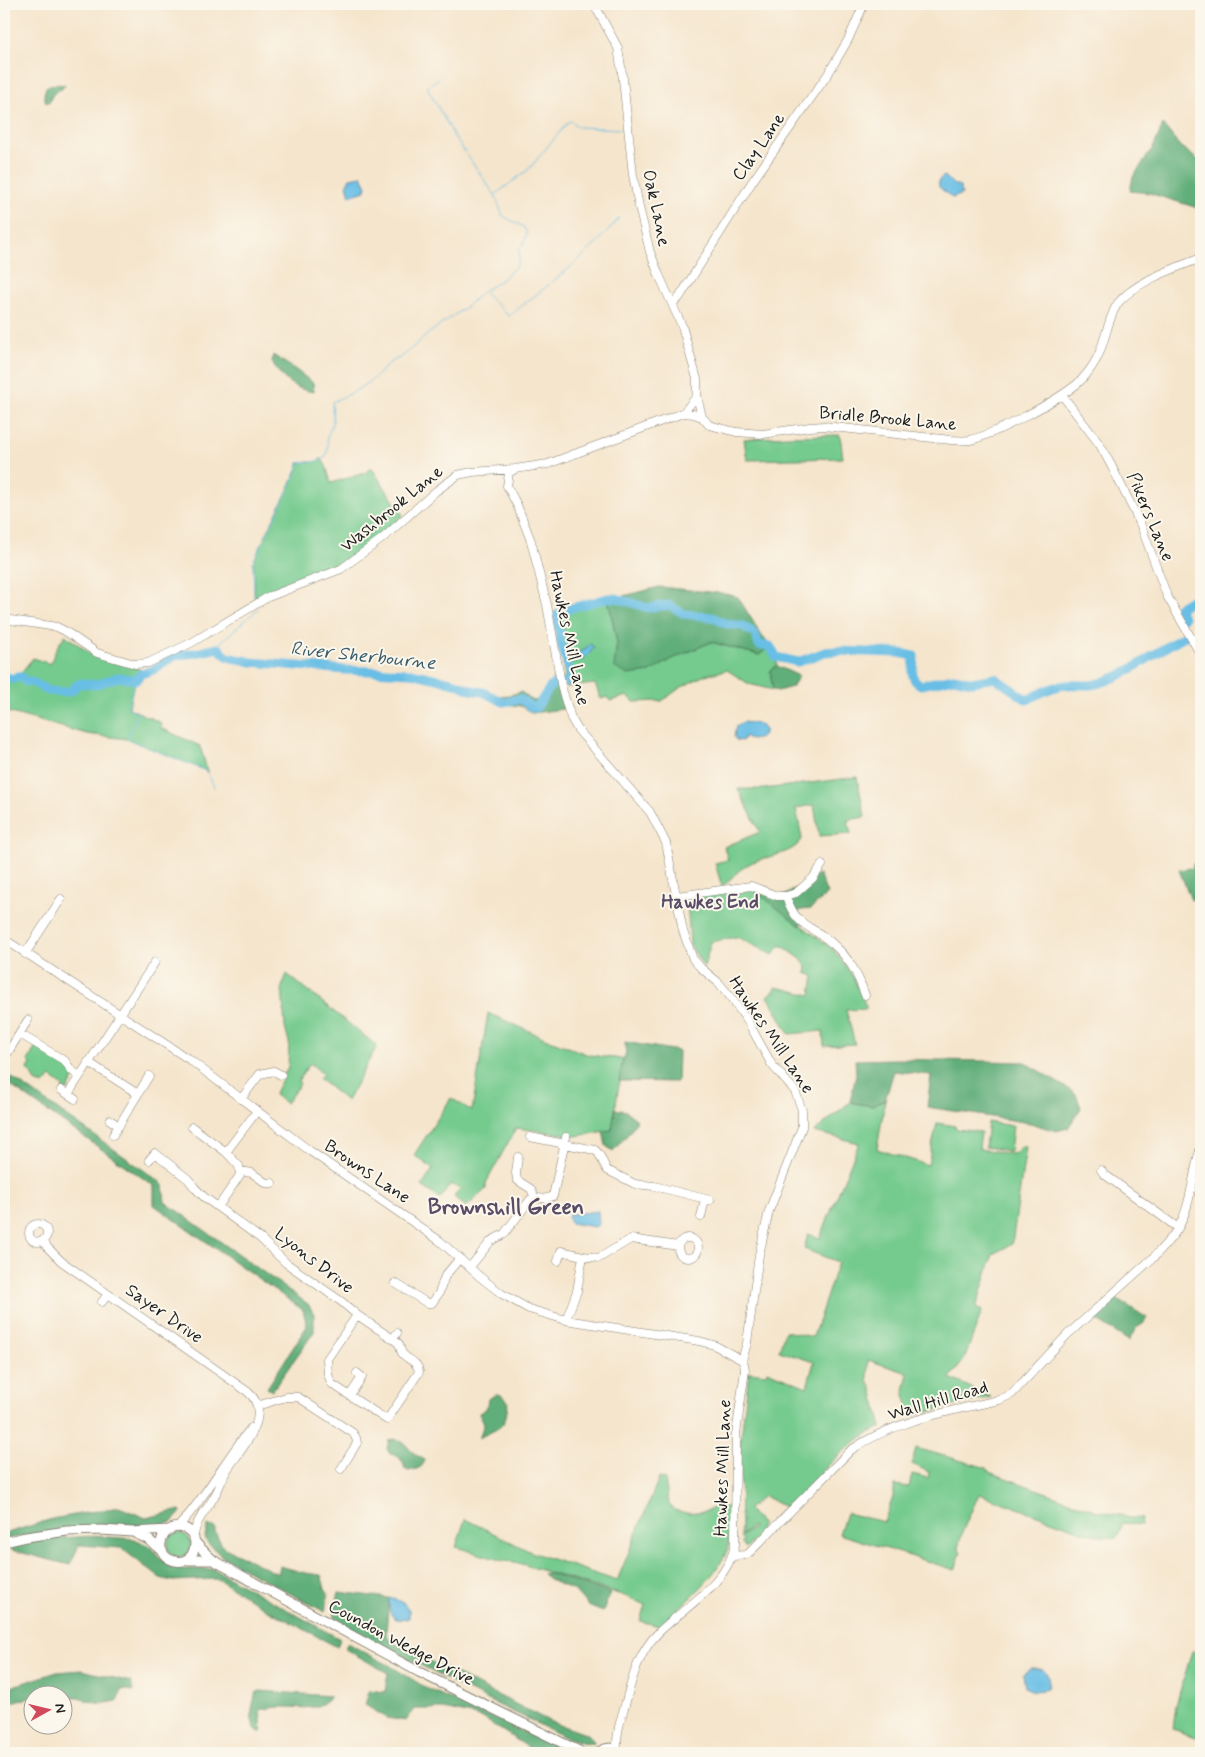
<svg xmlns="http://www.w3.org/2000/svg" width="1205" height="1757" viewBox="0 0 1205 1757" font-family="Mynerve,sans-serif">
	<rect width="100%" height="100%" fill="#fbf7ec"/>
	<filter id="ink" filterUnits="userSpaceOnUse"><feTurbulence type="fractalNoise" baseFrequency=".02" numOctaves="2"/><feDisplacementMap in="SourceGraphic" scale="10" xChannelSelector="R" yChannelSelector="G"/><feConvolveMatrix kernelMatrix="1 2 1 2 8 2 1 2 1" color-interpolation-filters="sRGB"/></filter>
	<filter id="wash" filterUnits="userSpaceOnUse"><feTurbulence type="fractalNoise" baseFrequency=".0096" numOctaves="4" result="noise"/><feDisplacementMap in="SourceGraphic" scale="20" xChannelSelector="R" yChannelSelector="G"/><feGaussianBlur stdDeviation="1.12" result="paint"/><feColorMatrix in="noise" values="0 0 0 0 0 0 0 0 0 0 0 0 0 0 0 0 0 1.4 0 .05"/><feComposite in="paint" operator="in"/></filter>
	<g filter="url(#wash)">
		<rect width="100%" height="100%" fill="#f5e5cc"/>
		<path fill="#75ca8e" stroke="#487355" d="M840,435L843,458L747,460L744,439L786,436Z
			M320,459H322L326,466L331,483L365,473L371,467L403,515C386,532 366,551 343,562C315,576 282,583 255,599L253,562L296,473L299,463L319,461Z
			M608,598L617,643L614,666L650,672L672,659L711,642L759,655L770,646L776,657L777,666L770,670L773,690L749,684L727,670L705,675L680,688L662,701L634,702L628,696L610,701L607,697L601,699L595,684L566,687L557,615L571,608Z
			M65,635L91,654L145,671C133,679 131,695 129,708L161,723V728L200,746L208,773L204,770L127,739L87,734L4,711V676L12,679L18,676L33,658L50,664L57,647Z
			M857,777L865,817L848,820L851,834L819,836L814,805L796,808L802,838C796,855 763,856 749,864C739,869 731,879 722,887L715,863L728,860L724,847L760,832L738,789H764Z
			M753,889L833,949L851,973L866,1006V1009L846,1010L855,1044L824,1046L823,1031L789,1034L768,996L775,990L776,987L811,995L814,976L806,973L807,968L801,959L781,945L773,955L737,937L711,942L704,967L690,945L687,900L697,896Z
			M287,974L377,1046L347,1101L319,1079L323,1074L310,1063L298,1081L300,1084L286,1103L274,1095L288,1067L289,1042L285,1028L282,987Z
			M488,1013L547,1039L589,1055L623,1059L612,1130L576,1136L516,1128L486,1183V1189L466,1207L454,1197L460,1189L451,1184L440,1199L422,1186L433,1169L414,1155L451,1098L472,1111Z
			M36,1046L61,1062L75,1076L68,1090L62,1089L63,1086L51,1077L44,1085L37,1083L30,1072L27,1070L31,1064L28,1061Z
			M885,1100L877,1149L928,1165L937,1123L955,1126L957,1129L981,1132L979,1149L1014,1154L1022,1146L1026,1147L1012,1244L993,1254L976,1308L982,1311L964,1360L950,1378L991,1397L911,1416L904,1391L908,1373L868,1360V1381L872,1389L882,1427C845,1441 815,1481 788,1509L764,1496L748,1509L762,1525L759,1528L763,1533L746,1548L741,1542L743,1540L740,1537L753,1528L752,1526L741,1536L740,1446L749,1372L766,1374L767,1371L807,1387L814,1362L779,1351L785,1331L813,1337L838,1262L804,1249L808,1234L820,1238L859,1143L814,1132L850,1102L872,1106Z
			M988,1122L1013,1126L1010,1151L985,1147Z
			M916,1448L987,1468L989,1472L1097,1511L1142,1519L1141,1525L1123,1523L1116,1539L1087,1533L979,1494L963,1530L958,1548L961,1552L955,1570L839,1534L846,1513L884,1522L893,1497L895,1485L909,1487L912,1474L928,1478L929,1472L912,1464Z
			M659,1478L665,1480L669,1504L674,1510L687,1513L707,1511L717,1506L730,1507C730,1519 731,1542 726,1553C713,1581 681,1606 659,1626L640,1621L645,1605L625,1596L515,1562L503,1561L456,1547L465,1519L531,1552L617,1581Z
			M167 1545a12 12 0 1 1 24 0a12 12 0 1 1-24 0Z
			M1192,1651L1201,1652V1735L1198,1738L1173,1729L1176,1705Z"/>
		<path fill="#60ae79" stroke="#3e654a" d="M55,84L66,85C59,90 52,92 50,101L46,103L44,94L46,87Z
			M1163,125L1181,147L1201,162V209L1149,193L1130,191L1133,177L1153,148Z
			M273,355L296,370L313,383L314,392C294,389 282,380 272,362Z
			M659,587L721,593L738,597L762,636L770,646L759,655L711,642L672,659L650,672L628,675L614,667L617,643L608,598H616Z
			M777,666L799,676L792,687L778,691L773,690L770,670Z
			M555,676L563,709L532,713L521,706L498,703L500,696L510,695L521,692L533,701L538,700Z
			M1201,863V898L1191,900L1179,870L1189,868L1192,869L1193,864Z
			M819,874L827,894L811,909L801,910L798,913L803,919L800,926L753,889L779,899Z
			M625,1042L678,1051L677,1082L619,1081L623,1059L626,1053Z
			M896,1059L1025,1062L1076,1094L1081,1108L1068,1128L1056,1131L1030,1123L927,1107L931,1075L894,1071L885,1100L872,1106L850,1102L856,1074L855,1060Z
			M4,1072L159,1181L163,1185L165,1202L308,1304L314,1314V1332L272,1391L267,1388L307,1326L303,1310L154,1205V1186L4,1081Z
			M615,1109L626,1111L637,1120L629,1133L613,1151L606,1146L603,1131L612,1130Z
			M1116,1298L1147,1318L1143,1324L1136,1328L1129,1341L1093,1318Z
			M497,1394L501,1395L508,1401C506,1430 501,1426 479,1438L484,1424L479,1413L486,1409L488,1399Z
			M393,1439C404,1440 407,1447 414,1453C417,1456 422,1458 425,1460C422,1469 417,1469 408,1471L405,1469C403,1460 399,1456 390,1454L387,1449L389,1440Z
			M119,1507L146,1518L180,1510L181,1512L172,1522L163,1525L99,1526L4,1539V1534L52,1519Z
			M208,1525L215,1528V1532L223,1547L278,1574L280,1566L305,1573L321,1575L325,1588L328,1593L325,1612L224,1558L207,1543L205,1537Z
			M93,1536L135,1539L149,1546L168,1566L182,1569H214L340,1639L337,1647L266,1609L218,1579L172,1581L160,1578L121,1548L79,1545L70,1565L11,1550L10,1547L42,1539Z
			M548,1573L610,1593L603,1612L588,1606L575,1591L552,1581L543,1574Z
			M339,1592L389,1598L386,1633L390,1641L551,1722L589,1735L595,1743C572,1744 549,1729 528,1719C462,1689 399,1654 336,1620L334,1612Z
			M347,1643L389,1665L428,1689L554,1745L568,1753H537L481,1717L443,1709H414L406,1721L387,1718L365,1705L369,1690L385,1692L388,1673L345,1649Z
			M82,1670L131,1682L133,1691L123,1689L117,1701L100,1704L67,1695L32,1694V1698L19,1700L4,1706V1693L6,1692L4,1689L57,1672Z
			M260,1691L331,1696C319,1712 301,1707 284,1707C276,1707 268,1708 260,1710L262,1730L260,1733C247,1724 252,1706 256,1693Z"/>
		<path fill="#68bee5" stroke="#426d80" d="M362,176L367,186L365,191L350,196L347,184L350,178Z
			M945,176L954,185H958L960,187L962,194L952,198L939,187C938,180 939,178 945,176Z
			M590,644L594,647C589,657 579,663 568,662C572,651 584,653 590,644Z
			M743,722L760,724L764,729C765,738 759,739 751,740L745,736L742,741L736,740L734,737L736,726Z
			M598,1211L599,1224L595,1227L570,1223L568,1219L570,1212L573,1214Z
			M389,1598L403,1602L409,1610V1618C392,1624 388,1613 389,1598Z
			M1030,1669H1043C1049,1675 1049,1679 1048,1687C1041,1692 1032,1692 1025,1687L1023,1674Z"/>
		<g fill="none" stroke-linecap="round" stroke-linejoin="round">
			<path stroke="#68bee5" stroke-width="1" d="M496,194L529,169L568,122L571,121L578,127L621,129
				M483,292L509,316C548,285 588,257 619,218
				M254,597L253,562L297,472L299,463L319,461L326,457L328,448L327,438L333,421L332,402L352,393L373,379L391,362L403,356L429,333L467,306L483,291L497,283L516,267L519,261V249L524,242L527,234L524,227L503,216L495,195L455,138L427,87L438,79
				M1195,598L1201,593
				M218,648L222,641L259,608
				M136,680L132,691L128,708L138,713L127,739L204,770L208,773L214,787
				M549,1753L551,1750"/>
			<path stroke="#68bee5" stroke-width="9" d="M1184,618L1178,608L1195,598L1201,599
				M4,676L12,679L18,676L21,677L27,682H32L49,691L61,692L71,691L77,685L81,683L95,685L118,677L136,680L141,674L153,670L176,655L196,653L218,648L220,649C230,663 235,656 251,662L346,670L411,673L455,683L471,690L483,692L503,702L520,699L531,707L536,708L551,686L555,683L572,681L560,640L557,615L571,608L608,598H616L648,608L669,605L684,614L712,617L726,624L743,626L755,634L759,645L770,646L776,657L798,662L825,652L837,651L899,653L914,656C915,667 907,679 921,685L954,678L972,682L995,678L1027,700C1042,693 1049,687 1066,685C1078,684 1089,687 1100,683C1133,673 1157,650 1187,635"/>
		</g>
	</g>
	<g filter="url(#ink)">
		<g fill="none" stroke-linecap="round" stroke-linejoin="round">
			<defs>
				<path id="minor" d="M594,4L618,48L623,79L633,175L639,207L650,252L659,275L682,326L697,379V396L683,413
					M673,303L679,298L752,182L828,74L848,40L864,4
					M1062,395L1100,445L1112,467L1140,523L1167,596L1201,655
					M697,396L702,417L709,425L736,432L763,434L810,427L824,426L951,440C957,440 963,441 970,440C996,434 1056,401 1077,384C1085,377 1091,369 1096,360C1105,344 1108,317 1118,303C1136,281 1176,268 1201,258
					M515,469L509,473L507,486L517,505L531,541L547,605L562,689L571,718L578,730L650,812L666,843L683,931L693,959L701,968L719,983L732,999L748,1022L772,1065L795,1091L802,1110V1127L769,1211L759,1255L747,1343L742,1360L744,1364L745,1370L736,1434L735,1545C727,1585 685,1606 658,1633C638,1653 632,1679 625,1705C620,1721 616,1735 617,1751
					M4,619L57,627L65,631L97,653L135,664L148,663L191,643L268,597L341,569L383,538L436,491L458,475L472,472L515,469L548,464L683,413L694,414L702,417
					M677,896L751,886L777,896H786L796,893L813,878L822,865
					M786,896C797,930 812,924 834,945C850,959 858,975 865,995
					M4,939L190,1060L310,1151L440,1241L480,1277L502,1294L529,1309L566,1320L699,1341L714,1345L742,1360
					M25,954L61,899
					M20,1034L65,1061L71,1070L79,1076
					M5,1057L28,1020
					M88,1062L138,1094
					M61,1090L75,1099
					M68,1094L155,962
					M241,1099L260,1074L274,1071L281,1075
					M110,1120L119,1126
					M192,1127L226,1152
					M113,1135L149,1076
					M530,1137L595,1150L599,1154L607,1170L635,1184L654,1186L710,1200
					M518,1157L516,1173L517,1180L531,1189L535,1198
					M149,1160L155,1153L188,1179L195,1188L204,1197L260,1238L286,1263L342,1302L357,1315L327,1359L328,1375L332,1384L387,1420L419,1372C418,1361 407,1360 402,1353C398,1345 403,1346 393,1339
					M1101,1170L1104,1174L1178,1228
					M241,1171L252,1173L266,1183H272
					M218,1207L240,1175L239,1166L226,1152L257,1111
					M701,1217L705,1199
					M29 1233a9 9 0 1 1 18 0a9 9 0 1 1-18 0Z
					M678 1248a10 10 0 1 1 20 0a10 10 0 1 1-20 0Z
					M43,1240L47,1247L61,1261L248,1392C275,1415 240,1450 227,1470C222,1478 220,1487 215,1495C208,1509 195,1520 194,1536
					M583,1256L599,1258L631,1239L678,1246
					M558,1261L561,1251L583,1256L577,1291L566,1320
					M470,1267L491,1241L504,1234L530,1200C537,1196 546,1201 553,1196L566,1137
					M395,1283L427,1303H432L439,1293L445,1276L460,1258
					M102,1302L108,1294
					M357,1315L393,1339L397,1333
					M350,1395L362,1377L357,1373
					M257,1406L286,1397H298L353,1433L356,1438L357,1443L341,1469
					M178,1527C206,1497 225,1459 251,1428
					M733,1556L745,1555L749,1553L851,1450C895,1420 948,1412 999,1400L1012,1394L1067,1335L1154,1257C1162,1248 1170,1240 1177,1230C1192,1205 1192,1174 1201,1147
					M4,1696H5"/>
				<path id="major" d="M135,1533L149,1540L163,1552
					M4,1542L26,1537L67,1531L102,1530L132,1532L169,1530
					M195,1542C195,1576 148,1560 164,1535C171,1525 187,1524 193,1536C196,1541 192,1538 196,1543C201,1549 207,1554 213,1560L419,1672L583,1753
					M186,1560H213
					M598,1753C605,1747 613,1746 619,1753"/>
			</defs>
			<use href="#minor" stroke="#888074" stroke-width="9"/>
			<use href="#major" stroke="#888074" stroke-width="11"/>
			<use href="#minor" stroke="#fff" stroke-width="8"/>
			<use href="#major" stroke="#fff" stroke-width="9"/>
		</g>
	</g>
	<g text-anchor="middle" dominant-baseline="central" stroke-width="4" stroke-linejoin="round" paint-order="stroke">
		<g font-size="18" fill="#1c1c1c" stroke="#fbf7ec">
			<text transform="translate(759 147) rotate(-55)">Clay Lane</text>
			<text transform="translate(656 208) rotate(78)">Oak Lane</text>
			<text transform="translate(888 419) rotate(5)">Bridle Brook Lane</text>
			<text transform="translate(392 509) rotate(-39)">Washbrook Lane</text>
			<text transform="translate(1150 517) rotate(67)">Pikers Lane</text>
			<text transform="translate(569 638) rotate(78)">Hawkes Mill Lane</text>
			<text transform="translate(771 1035) rotate(56)">Hawkes Mill Lane</text>
			<text transform="translate(367 1172) rotate(34)">Browns Lane</text>
			<text transform="translate(314 1261) rotate(38)">Lyons Drive</text>
			<text transform="translate(164 1314) rotate(35)">Sayer Drive</text>
			<text transform="translate(938 1401) rotate(-16)">Wall Hill Road</text>
			<text transform="translate(723 1468) rotate(-88)">Hawkes Mill Lane</text>
			<text transform="translate(401 1643) rotate(28)">Coundon Wedge Drive</text>
		</g>
		<g font-size="19" font-style="italic" fill="#3a5d6c" stroke="#fbf7ec">
			<text transform="translate(363 656) rotate(6)">River Sherbourne</text>
		</g>
		<g font-size="19" font-weight="bold" fill="#584c66" stroke="#fbf7ec">
			<text x="710" y="902">Hawkes End</text>
		</g>
		<g font-size="22" font-weight="bold" fill="#584c66" stroke="#fbf7ec">
			<text x="506" y="1208">Brownshill Green</text>
		</g>
	</g>
	<rect width="1205" height="1757" fill="none" stroke="#fbf7ec" stroke-width="20"/>
	<g transform="translate(48 1710) rotate(82)"><circle r="24" fill="#fbf7ec" stroke="#a29f99"/>
	<path d="M0-4L9 19L0 12L-9 19Z" fill="#d1495b"/>
	<text y="-8" font-size="14" font-weight="bold" text-anchor="middle" fill="#1c1c1c">N</text>
	</g>
</svg>
